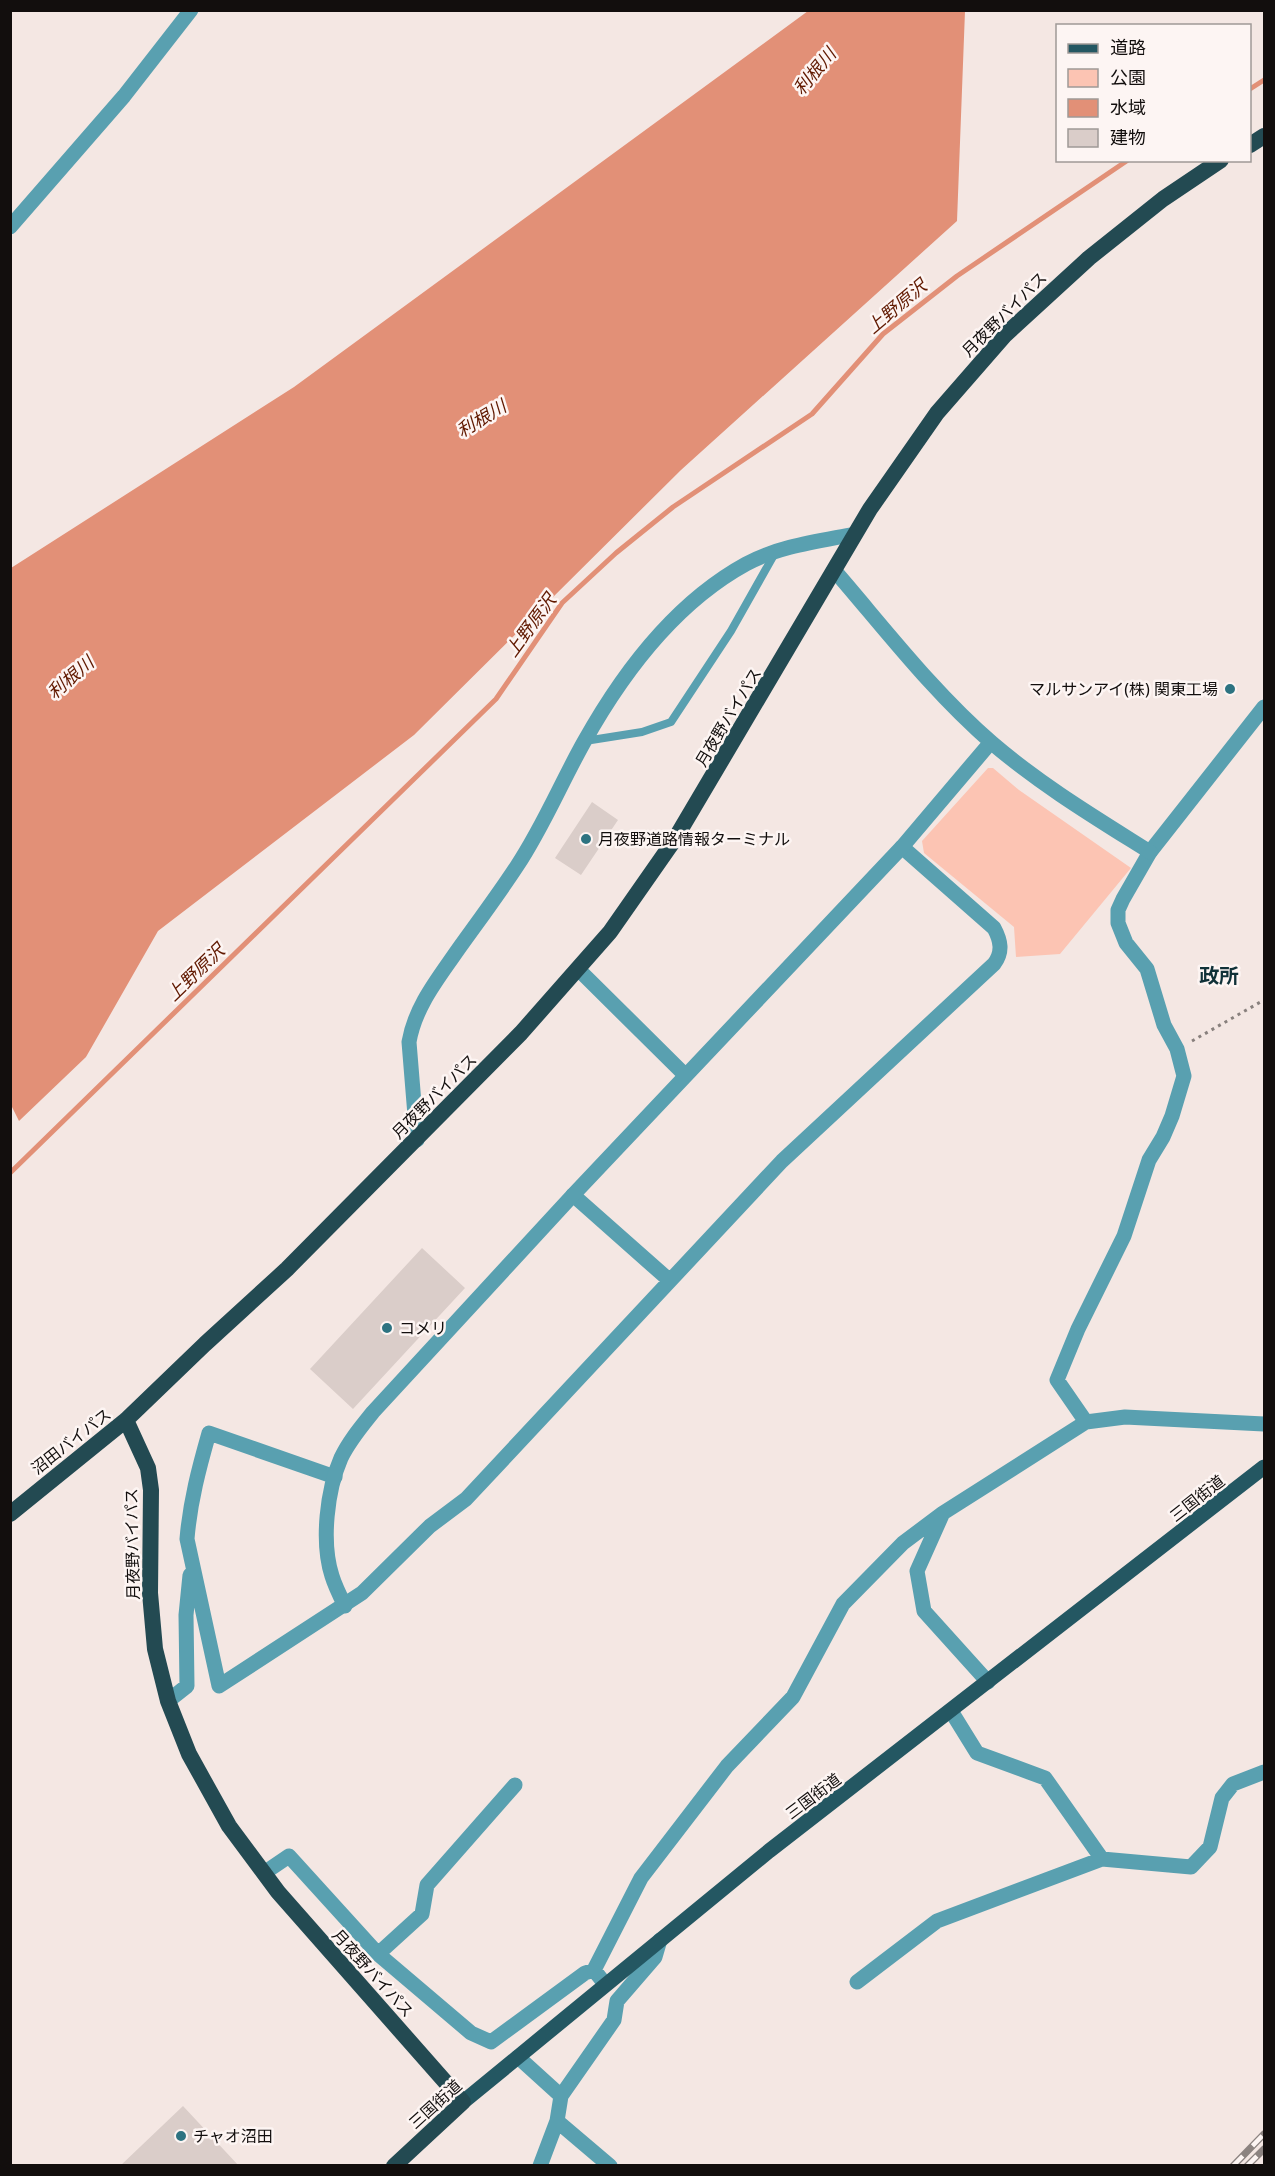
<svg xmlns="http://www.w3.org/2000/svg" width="1275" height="2176" viewBox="0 0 1275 2176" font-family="'Noto Sans','Noto Sans JP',sans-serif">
	<rect width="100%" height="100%" fill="#f4e7e3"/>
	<path fill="#fcc4b3" d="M988,768H993L1019,790L1131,868L1060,954L1016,957L1014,927L924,853L922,841Z"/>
	<path fill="#e29077" d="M808,11H965L957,221L681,470L414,735L158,931L86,1057L19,1121L10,1103L11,568L294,387Z"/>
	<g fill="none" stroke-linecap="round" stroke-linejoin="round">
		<path stroke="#e29077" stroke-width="5" d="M1250,89L1264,80
			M10,1173L496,699L562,603L616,553L673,507L812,414L883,334L957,276L1128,160"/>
	</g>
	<path fill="#dacdc9" d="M592,802L618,820L581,875L555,858Z
		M422,1248L465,1288L353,1409L310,1369Z
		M183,2106L239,2166H120Z"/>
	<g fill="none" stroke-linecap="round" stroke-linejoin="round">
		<path stroke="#88807d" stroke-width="3" stroke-dasharray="3 4.5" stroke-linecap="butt" d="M1192,1041L1264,1000"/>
		<path stroke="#59a0b0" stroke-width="8" d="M585,741L642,732L671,722L731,631L775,553"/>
		<path stroke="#59a0b0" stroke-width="15" d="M10,227L124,96L191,10
			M573,1195L669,1280
			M1086,1422L1057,1380L1078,1329L1124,1236L1149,1160L1163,1137L1172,1116L1184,1076L1177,1049L1164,1025L1147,969L1126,943L1118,923V910L1123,899L1150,852L1264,707
			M335,1477L209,1433C199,1468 190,1502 187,1539L219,1686L362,1593L430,1526L466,1499L782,1161L994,964C1003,952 1001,941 994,928L902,847
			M942,1515L917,1571L924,1611L988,1682
			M168,1701L187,1686L186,1615L190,1575
			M951,1711L977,1753L1045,1778L1102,1859
			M264,1873L289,1856L378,1954L422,1914L427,1885L515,1785
			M378,1954L471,2033L491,2042L585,1973L594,1970
			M857,1982L937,1921L1102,1859L1191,1867L1210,1847L1222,1798L1233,1784L1264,1772
			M605,1984L594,1970L641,1878L727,1766L793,1697L843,1604L903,1543L943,1513L1086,1422L1125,1417L1264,1424
			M518,2057L561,2096
			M557,2121L610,2166
			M540,2166L557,2121L561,2096L614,2020L617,2001L655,1957L660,1940"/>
		<path stroke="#59a0b0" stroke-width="15" d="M834,570C885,629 933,692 992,743C1041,785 1096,818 1150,852
			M578,969L685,1075
			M417,1140L409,1042C415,1007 437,980 457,951C477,923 498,895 517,866C543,827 561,783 584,742C623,672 675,603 746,564C779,546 820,541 855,534
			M345,1606C340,1596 335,1586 332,1576C321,1542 327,1490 341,1458C349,1441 361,1427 373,1412L573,1195L902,847L991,742"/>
		<path stroke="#245762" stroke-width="15" d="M463,2102L769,1851L1264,1467"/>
		<path stroke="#234a52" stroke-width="16" d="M1250,145L1264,136
			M126,1420L148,1468L151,1490L150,1593L155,1649L168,1701L189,1754L229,1826L278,1892L463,2102L394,2166
			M10,1514L126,1420L205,1344L287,1269L521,1033L610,932L675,839L870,509L937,413L1005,335L1089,258L1163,199L1221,160"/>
		<defs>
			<path id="rail" d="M1233,2166L1264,2134
				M1247,2166L1264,2149"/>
		</defs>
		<use href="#rail" stroke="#8c8380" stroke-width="7"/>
		<use href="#rail" stroke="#fdf5f3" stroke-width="4.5" stroke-dasharray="14" stroke-linecap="butt"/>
	</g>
	<g fill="#2d7381" stroke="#fdf5f3" stroke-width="2">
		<circle cx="1230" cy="689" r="6"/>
		<circle cx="586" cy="839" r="6"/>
		<circle cx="387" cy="1328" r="6"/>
		<circle cx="181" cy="2136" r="6"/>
	</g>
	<g text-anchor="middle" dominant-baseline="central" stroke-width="5" stroke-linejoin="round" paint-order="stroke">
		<g font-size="16" fill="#120e0d" stroke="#fdf5f3">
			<text transform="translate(1004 314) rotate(-45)">月夜野バイパス</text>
			<text transform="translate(728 717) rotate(-59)">月夜野バイパス</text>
			<text transform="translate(434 1096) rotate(-45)">月夜野バイパス</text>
			<text transform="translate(71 1441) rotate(-38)">沼田バイパス</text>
			<text transform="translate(1197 1498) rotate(-38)">三国街道</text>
			<text transform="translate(132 1544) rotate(-91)">月夜野バイパス</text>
			<text transform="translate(813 1796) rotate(-37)">三国街道</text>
			<text transform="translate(373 1973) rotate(48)">月夜野バイパス</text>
			<text transform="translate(435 2104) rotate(-42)">三国街道</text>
		</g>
		<g font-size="16" fill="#120e0d" stroke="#fdf5f3" text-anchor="start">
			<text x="1218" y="689" text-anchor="end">マルサンアイ(株) 関東工場</text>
			<text x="598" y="839">月夜野道路情報ターミナル</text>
			<text x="399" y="1328">コメリ</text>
			<text x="193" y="2136">チャオ沼田</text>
		</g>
		<g font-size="18" font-style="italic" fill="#611900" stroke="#fdf5f3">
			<text transform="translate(814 71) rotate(-50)">利根川</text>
			<text transform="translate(896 306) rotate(-40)">上野原沢</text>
			<text transform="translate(481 418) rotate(-31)">利根川</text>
			<text transform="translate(530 625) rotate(-54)">上野原沢</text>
			<text transform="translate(70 677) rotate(-41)">利根川</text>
			<text transform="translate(195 972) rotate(-44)">上野原沢</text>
		</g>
		<g font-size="20" font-weight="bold" fill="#103138" stroke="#fdf5f3">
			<text x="1219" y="975">政所</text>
		</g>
	</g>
	<rect width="1275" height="2176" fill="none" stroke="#120e0d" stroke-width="24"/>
	<rect x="1056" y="24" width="195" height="138" fill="#fdf5f3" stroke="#9f9997" stroke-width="1.5"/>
	<rect x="1068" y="44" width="30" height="9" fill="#245762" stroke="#9f9997" stroke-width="1.5"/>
	<text x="1110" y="54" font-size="18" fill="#120e0d">道路</text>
	<rect x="1068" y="69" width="30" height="18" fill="#fcc4b3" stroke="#9f9997" stroke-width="1.5"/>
	<text x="1110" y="84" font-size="18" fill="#120e0d">公園</text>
	<rect x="1068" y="99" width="30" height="18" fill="#e29077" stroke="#9f9997" stroke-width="1.5"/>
	<text x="1110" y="114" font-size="18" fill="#120e0d">水域</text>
	<rect x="1068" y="129" width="30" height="18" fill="#dacdc9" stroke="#9f9997" stroke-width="1.5"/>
	<text x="1110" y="144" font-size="18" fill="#120e0d">建物</text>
</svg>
